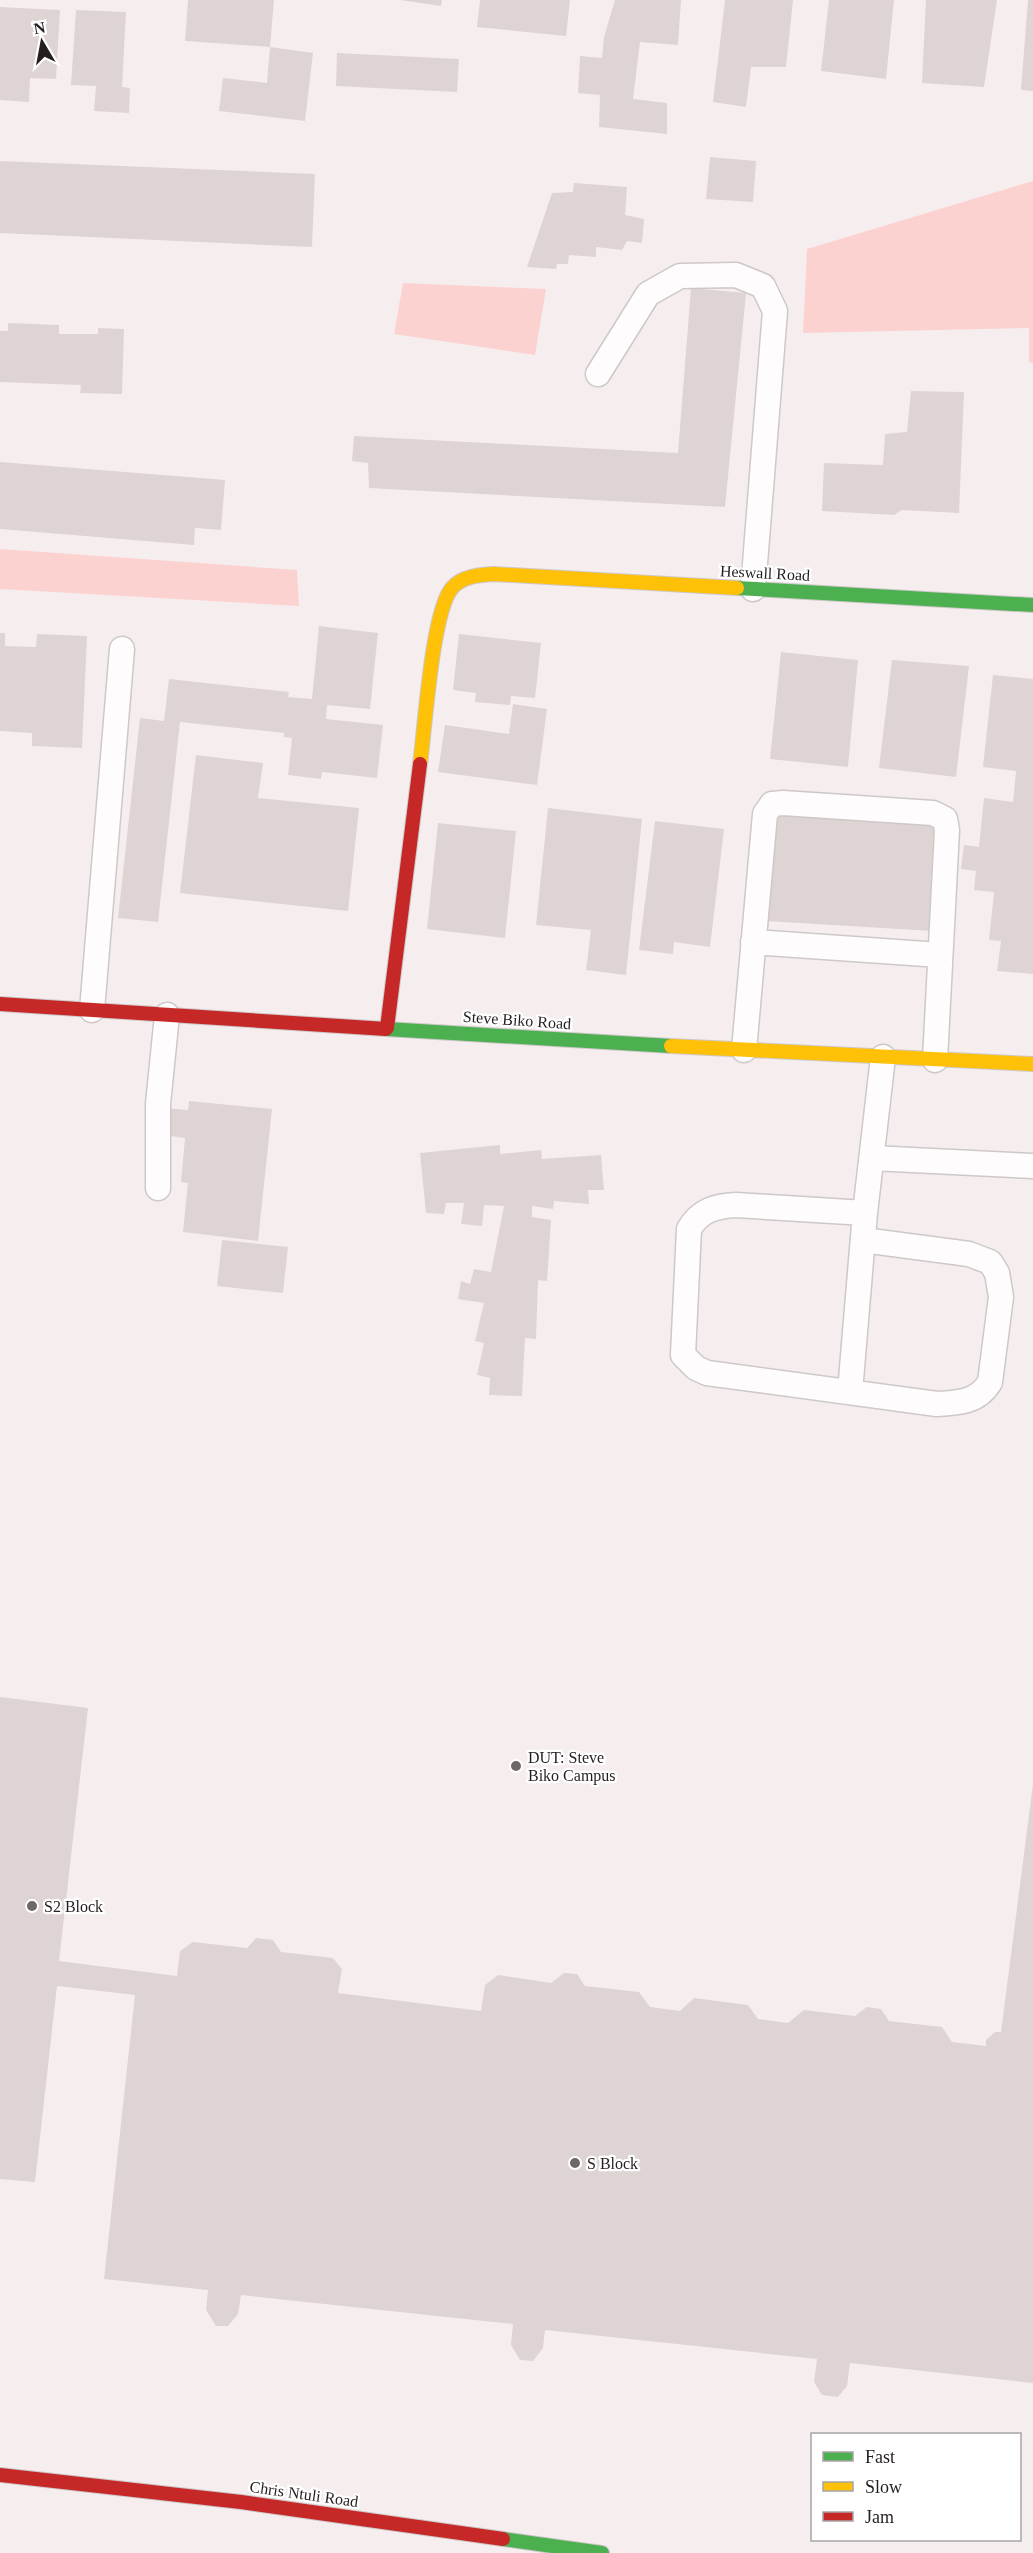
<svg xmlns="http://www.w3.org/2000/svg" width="1033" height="2553" viewBox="0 0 1033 2553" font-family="Georgia,serif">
	<rect width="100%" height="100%" fill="#f6eeee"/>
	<path fill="#fbd2d0" d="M1033,181V363L1029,362V328L803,333L807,249Z
		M403,283L546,289L535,355L394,334Z
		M0,549L297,570L299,606L0,589Z"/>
	<path fill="#dfd4d4" d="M188,0H274L270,47L313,53L305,121L219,111L223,78L267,83L270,47L185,41Z
		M400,0H442L441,6Z
		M480,0H570L566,36L477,27Z
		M615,0H681L678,45L640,42L633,99L667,103V134L599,127L600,95L578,93L580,56L602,58L604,37Z
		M725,0H793L786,67H751L746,107L713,102Z
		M829,0H894L886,79L821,71Z
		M926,0H997L984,87L922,83Z
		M1028,0H1033V91L1021,90Z
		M0,7L60,10L56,79L30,78L29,102L0,100Z
		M76,10L126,12L122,87L130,88L129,113L94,111L96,86L71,85Z
		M337,53L459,59L457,92L336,86Z
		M710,157L756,161L753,202L706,199Z
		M0,161L315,174L312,247L0,233Z
		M574,183L627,187L625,215L644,219L642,243L627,241L622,250L596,247V257L569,255L568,264H557L556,269L527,267L552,193L573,192Z
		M691,288L746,293L725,507L369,488L368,463L352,461L354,436L678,453Z
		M8,323L59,325V334H98V328L124,329L122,394L80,393L81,385L0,382V331H8Z
		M911,391L964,392L959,513L902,510L894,515L822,511L824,463L883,465L885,434L907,432Z
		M0,462L225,480L221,530L195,528L194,545L0,529Z
		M319,626L378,633L370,709L327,705L326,719L383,725L377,778L322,772L321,779L288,775L292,738L284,737V733L180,722L158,922L118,918L140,718L164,721L169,679L289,692L288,697L312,699Z
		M0,633H5V646L36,647L37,634L87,636L82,748L32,746V733L0,731Z
		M459,634L541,643L535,698L511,696L510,705L475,702L476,693L453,690Z
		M781,652L858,660L848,767L770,759Z
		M892,660L969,666L956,777L879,768Z
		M993,675L1033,679V974L997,971L1001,941L989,940L994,892L974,890L976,871L961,869L964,845L979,847L984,798L1013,802L1016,771L983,767Z
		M513,704L547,709L537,785L438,772L445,725L509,734Z
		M196,755L263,763L258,798L359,808L348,911L180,893Z
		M548,808L642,819L626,975L586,970L591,930L536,925Z
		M774,812L939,823L932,931L766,921Z
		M655,821L724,829L710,947L674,942L673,954L639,950Z
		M438,823L516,831L505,938L427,929Z
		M189,1101L272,1109L258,1241L183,1232L188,1183L181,1182L185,1138L162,1135L165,1108L188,1110Z
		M500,1145V1154L541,1150L542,1159L601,1155L604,1190H588L589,1204L554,1201L553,1209L532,1206V1217L551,1220L547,1281L538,1280L536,1339L525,1338L522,1396L489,1395L490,1378L477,1375L484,1343L475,1341L484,1303L458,1299L461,1281L470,1284L474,1269L491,1272L504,1206L484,1205L482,1226L461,1224L464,1203H446L444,1214L426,1213L420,1153Z
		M222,1240L288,1247L283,1293L217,1286Z
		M0,1697L88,1708L59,1961L177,1976L180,1951L193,1942L247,1948L256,1938L273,1940L281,1952L333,1958L342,1969L338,1993L481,2011L485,1985L498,1975L551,1983L564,1973L577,1974L585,1986L639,1992L650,2007L680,2011L694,1998L748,2005L758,2019L788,2023L804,2010L855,2016L867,2007L881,2009L889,2021L942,2027L952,2042L986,2046V2040L995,2032H1001L1033,1784V2383L850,2363L847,2386L838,2397L822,2395L814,2382L817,2359L545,2330L543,2348L533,2361L520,2360L511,2345L513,2324L241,2295L238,2314L228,2326H216L206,2310L208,2290L104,2279L135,1995L57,1986L35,2182L0,2179Z"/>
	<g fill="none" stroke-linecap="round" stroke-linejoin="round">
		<defs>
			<path id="lane" d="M598,374L648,294L680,276L736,275L763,286L775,311L753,589
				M753,942L940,955
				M92,1010L122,649
				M744,1050L765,814L772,804L783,803L933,813L945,819L947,830L935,1060
				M872,1158L1033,1166
				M158,1188V1104L167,1015
				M863,1240L969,1254L990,1262L997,1273L1001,1297L990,1382C978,1402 959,1403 937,1404L707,1373L696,1368L683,1355L689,1229C700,1210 716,1206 736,1205L865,1213
				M850,1392L865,1213L883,1057"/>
			<path id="fast" d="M737,588L1033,605
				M386,1029L671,1046
				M503,2539L602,2553"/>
			<path id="slow" d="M420,764C425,728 432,611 452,588C462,576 479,575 494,574L737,588
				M671,1046L1033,1064"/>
			<path id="jam" d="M0,1004L386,1029
				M387,1028L420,764
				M0,2475L241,2502L503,2539"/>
		</defs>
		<use href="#lane" stroke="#cec8c8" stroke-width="27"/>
		<use href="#fast" stroke="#cec8c8" stroke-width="16"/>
		<use href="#slow" stroke="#cec8c8" stroke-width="16"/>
		<use href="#jam" stroke="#cec8c8" stroke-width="16"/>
		<use href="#lane" stroke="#fefcfc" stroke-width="24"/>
		<use href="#fast" stroke="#4caf50" stroke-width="14"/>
		<use href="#slow" stroke="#ffc107" stroke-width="14"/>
		<use href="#jam" stroke="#c62828" stroke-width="14"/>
	</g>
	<g fill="#6e6767" stroke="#fff" stroke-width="2">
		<circle cx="516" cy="1766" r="6"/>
		<circle cx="32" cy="1906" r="6"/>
		<circle cx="575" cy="2163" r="6"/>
	</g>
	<g text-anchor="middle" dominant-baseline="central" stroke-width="4.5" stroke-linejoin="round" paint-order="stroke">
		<g font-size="16" fill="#241f1e" stroke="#fff">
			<text transform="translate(765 573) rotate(3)">Heswall Road</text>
			<text transform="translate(517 1020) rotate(4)">Steve Biko Road</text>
			<text transform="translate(304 2494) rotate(8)">Chris Ntuli Road</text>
		</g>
		<g font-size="16" fill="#241f1e" stroke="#fff" text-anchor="start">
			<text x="528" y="1757">DUT: Steve<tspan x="528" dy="18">Biko Campus</tspan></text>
			<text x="44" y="1906">S2 Block</text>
			<text x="587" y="2163">S Block</text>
		</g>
	</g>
	<rect x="811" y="2433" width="210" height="108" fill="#ffffff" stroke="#a7a5a5" stroke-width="1.5"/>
	<rect x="823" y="2452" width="30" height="9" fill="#4caf50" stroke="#a7a5a5" stroke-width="1.5"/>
	<text x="865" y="2463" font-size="18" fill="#241f1e">Fast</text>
	<rect x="823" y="2482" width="30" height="9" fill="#ffc107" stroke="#a7a5a5" stroke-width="1.5"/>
	<text x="865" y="2493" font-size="18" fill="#241f1e">Slow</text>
	<rect x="823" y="2512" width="30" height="9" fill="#c62828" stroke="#a7a5a5" stroke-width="1.5"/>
	<text x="865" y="2523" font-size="18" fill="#241f1e">Jam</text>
	<g transform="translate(42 42) rotate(350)" stroke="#ffffff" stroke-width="4.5" paint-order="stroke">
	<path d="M0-4.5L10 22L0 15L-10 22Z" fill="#241f1e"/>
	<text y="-9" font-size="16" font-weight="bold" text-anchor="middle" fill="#241f1e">N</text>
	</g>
</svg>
